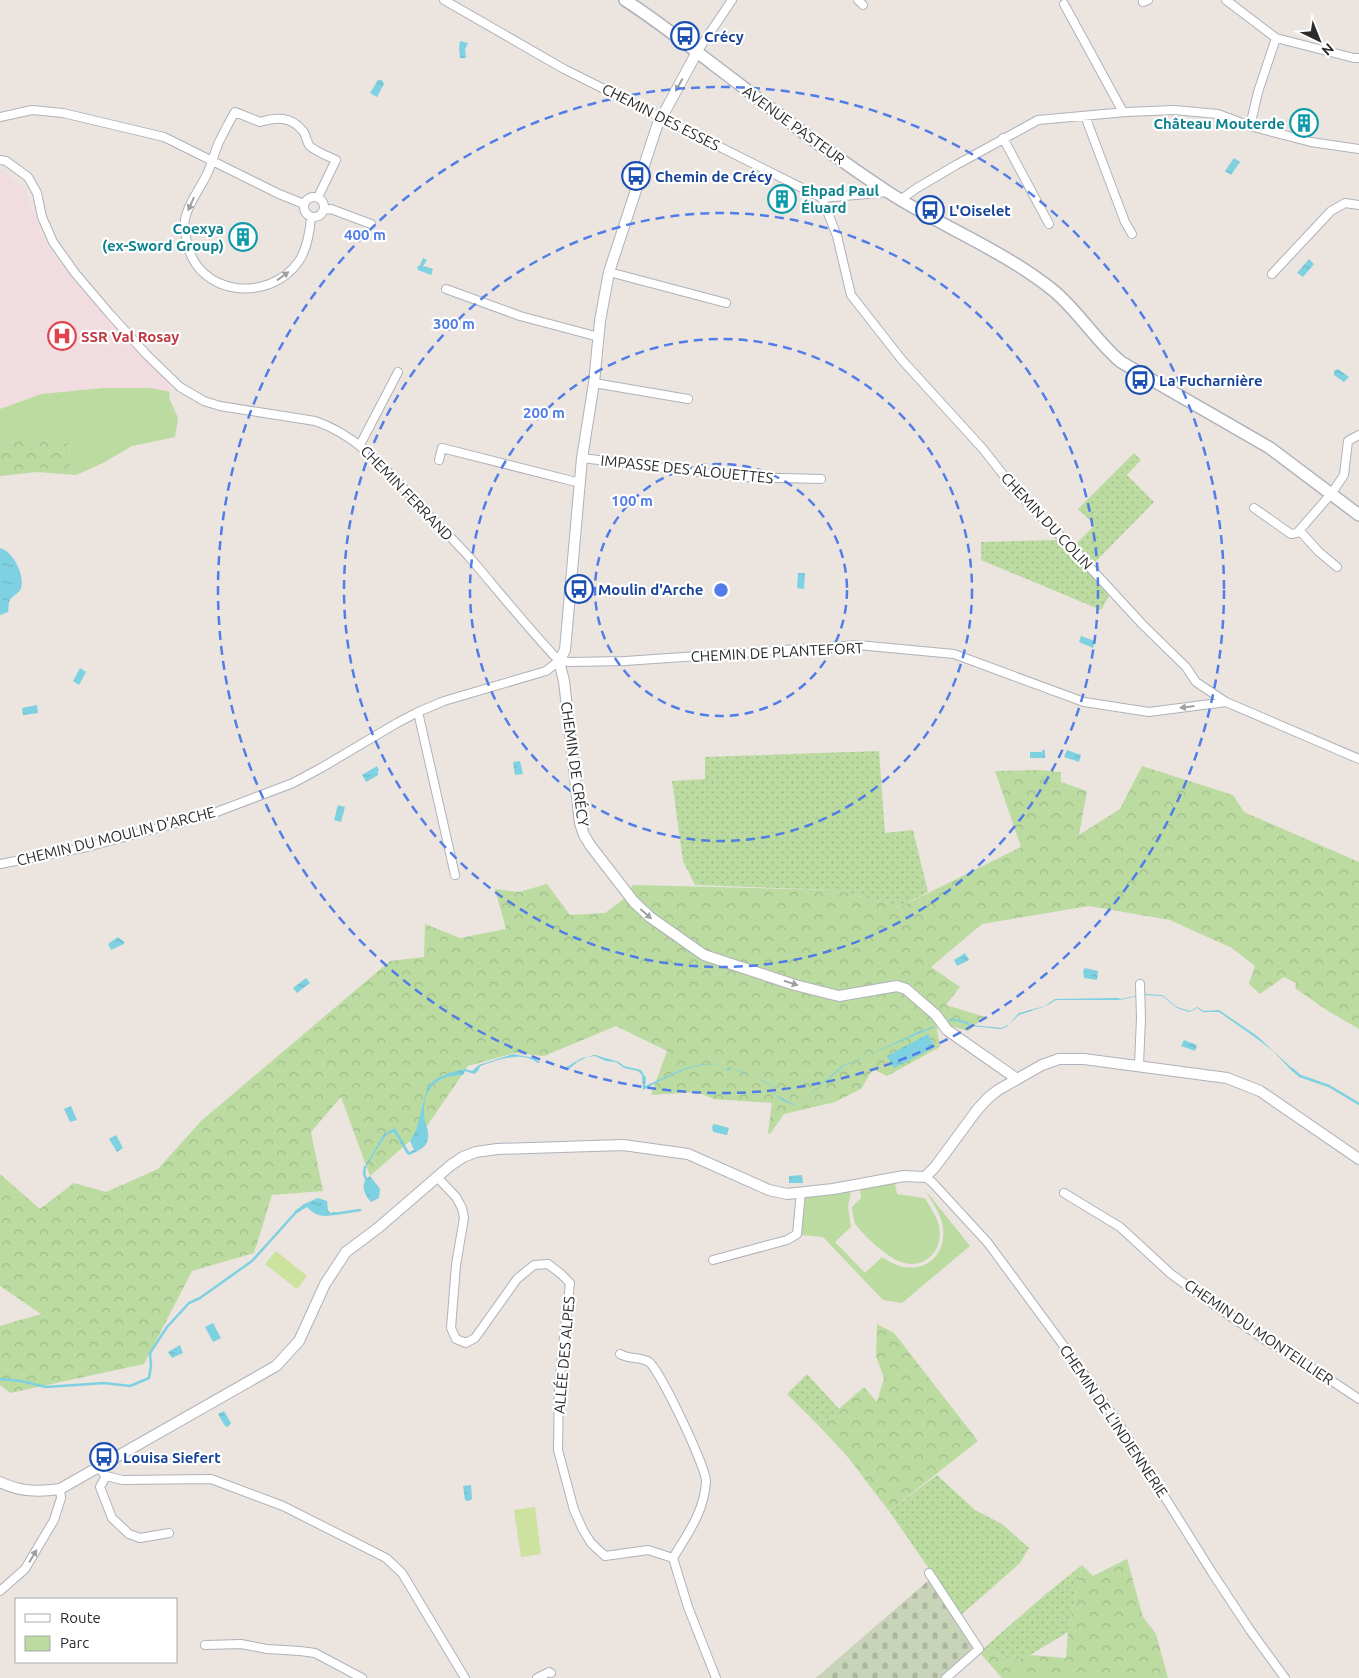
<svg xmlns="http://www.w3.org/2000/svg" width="1359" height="1678" viewBox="0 0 1359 1678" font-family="Ubuntu,sans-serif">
	<defs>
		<pattern id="grass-dots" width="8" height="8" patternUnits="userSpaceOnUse" patternTransform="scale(1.25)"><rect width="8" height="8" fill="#bbdba1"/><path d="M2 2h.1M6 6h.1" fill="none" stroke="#a1bc8b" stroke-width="1.8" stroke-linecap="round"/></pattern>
		<pattern id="forest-crowns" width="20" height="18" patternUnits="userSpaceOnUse" patternTransform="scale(1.25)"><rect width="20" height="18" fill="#bbdba1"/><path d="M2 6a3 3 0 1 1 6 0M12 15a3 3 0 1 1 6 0" fill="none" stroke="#a1bc8b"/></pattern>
		<pattern id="cemetery-stones" width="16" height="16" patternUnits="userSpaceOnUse" patternTransform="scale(1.25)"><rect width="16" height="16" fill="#c8d3b8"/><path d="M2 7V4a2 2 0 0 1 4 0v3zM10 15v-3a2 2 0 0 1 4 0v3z" fill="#acb59e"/></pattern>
		<pattern id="water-ripples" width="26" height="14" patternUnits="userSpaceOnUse" patternTransform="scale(1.25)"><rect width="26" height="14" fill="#7ed1e1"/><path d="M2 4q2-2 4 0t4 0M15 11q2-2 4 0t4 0" fill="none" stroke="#6db4c1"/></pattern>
	</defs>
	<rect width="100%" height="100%" fill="#ebe4df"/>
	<path fill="#f1dde0" d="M0,169L25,190L42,236L54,255L92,301L168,383L170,392L169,397L178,418L175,437L132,446L103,463L76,475L70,465L26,438L0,444Z"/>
	<path fill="url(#grass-dots)" d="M1134,453L1141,460L1127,475L1154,502L1093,564L1074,546L1095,525L1078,509Z
		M1057,540L1110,594L1101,610L981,560V542Z
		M879,751L885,833L913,830L928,892L900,907L835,890L695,885L683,861L672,781L705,779V757Z
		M807,1374L839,1409L819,1426L787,1394Z
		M937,1475L975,1510L1002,1524L1029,1548L1020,1563L961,1615L889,1511Z
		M1082,1565L1068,1632L1030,1655L1012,1661L985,1647L1046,1594Z"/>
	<path fill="url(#forest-crowns)" d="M26,438L69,443L70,465L76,475L37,472L0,476V444Z
		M1142,766L1233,795L1244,812L1359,862V1029L1328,1011L1295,988L1296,983L1284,977L1260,994L1249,984L1255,966L1232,948L1170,920L1089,906L982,924L931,967L960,987L946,1005L985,1017L968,1031L936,1022L940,1047L887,1076L873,1069L861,1089L835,1102L784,1114L770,1134L768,1133L772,1103L714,1099L697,1092L651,1095L667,1051L616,1026L544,1056L514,1053L468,1066L427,1126L370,1176L341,1097L311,1132L323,1191L272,1195L254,1253L192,1271L144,1364L10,1393L0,1385V1326L41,1314L0,1286V1174L40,1209L74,1183L106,1192L158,1169L201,1121L390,961L424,957L425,924L460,938L506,929L495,889L519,892L547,884L570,915L605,913L625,898L633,885L835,890L900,907L1021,847L995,771L1039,770L1061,772V782L1087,791L1079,835L1120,809Z
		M877,1324L894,1333L978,1441L889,1511L847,1456L819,1426L864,1387L877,1402L884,1378L876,1356Z
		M1127,1559L1143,1617L1156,1634L1168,1678H1002L981,1654L985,1647L1012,1661L1030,1655L1066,1658L1068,1632L1082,1565L1093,1576Z"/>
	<path fill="url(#cemetery-stones)" d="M930,1579L973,1648L941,1678H816Z"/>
	<path fill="#bbdba1" d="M104,388H151L170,392L169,398L178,418L175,437L132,446L103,463L76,475L70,465L69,443L26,438L0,444V409L41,394Z
		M895,1183L897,1194L925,1198C929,1206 935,1214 938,1222C946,1247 927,1271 901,1262C888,1258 864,1236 856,1225C853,1221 853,1212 852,1207L861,1198L860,1189Z
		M851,1190L848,1207L851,1227L835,1242L865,1273L882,1257C887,1260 893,1264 900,1266C928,1274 949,1251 942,1223C940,1212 931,1201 926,1191L970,1246L902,1303L883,1300L823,1237L800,1235L804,1198Z"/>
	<path fill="#cce29e" d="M276,1251L307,1276L297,1289L265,1264Z
		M535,1507L541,1554L521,1557L514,1510Z"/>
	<path fill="url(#water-ripples)" d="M460,41L468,43L465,49L466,58H460L459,48Z
		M378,80H382L384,84L377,97L370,93Z
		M1234,158L1240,162L1231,175L1225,171Z
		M423,258L427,260L423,266L433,269L431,275L418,270L417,267L420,265Z
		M1309,259L1314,264L1303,277L1297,273Z
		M1338,369L1349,377L1344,382L1334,375V371Z
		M0,548C13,551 25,575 21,588C19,594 13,595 10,600C8,603 9,608 8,612L0,615Z
		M798,573H805L804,589L797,588Z
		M1081,636L1095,641L1093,648L1079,642Z
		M80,668L86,672L79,685L73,681Z
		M37,705L38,713L23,715L22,708Z
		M1042,750H1045V758H1030V752H1042Z
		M1067,750L1081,755L1079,762L1064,757Z
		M520,761L523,774L515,775L513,762Z
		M377,766L379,770L378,771V775L366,782L362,775Z
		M338,805L345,807L341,822L334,820Z
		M118,937L124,942V944L111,950L108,944Z
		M965,953L969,960L957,966L954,960Z
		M1085,968L1098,971L1097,980L1084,978L1083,971Z
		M306,978L310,983L297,993L293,988Z
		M1145,994L1162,995L1177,1007L1190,1011L1197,1007L1204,1011L1219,1010L1257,1036L1295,1071L1293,1072L1273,1051L1256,1038L1219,1012H1203L1197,1008L1189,1012L1177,1008L1162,996L1144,995L1120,1000H1056L1046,1006L1019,1015L1006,1027L1001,1029L970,1026L967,1024L952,1020L950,1022L949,1021L951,1018L968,1022L971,1025L1002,1028L1009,1024L1019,1013L1045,1006L1055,999L1117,998L1121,999Z
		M939,1025L844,1066L797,1106L783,1101L775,1095L774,1094V1087C760,1079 745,1073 731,1068L728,1071L726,1070C709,1052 661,1081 643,1090L642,1075L638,1071L624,1068L616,1062L606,1061L595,1056L587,1057L577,1062L569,1069L565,1070V1068L582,1058L595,1055L619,1062L624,1066L641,1070L646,1078L645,1086C665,1078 708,1052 726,1070L730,1067C733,1068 735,1070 737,1071C751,1076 762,1079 775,1087L774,1093L776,1095L797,1106L842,1066L869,1055L920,1031Z
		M928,1034L935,1047L894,1068L887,1056Z
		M1184,1040L1197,1045L1195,1051L1181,1046Z
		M513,1054L534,1058L540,1062L538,1063C521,1050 499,1060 480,1066L478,1071L474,1074L465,1071L463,1075C437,1076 424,1086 424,1113C424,1124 432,1133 426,1144C423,1149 415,1152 410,1155L407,1154L394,1132L386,1135L365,1168H364L384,1134L395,1128L409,1152L414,1150L410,1141L416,1130L428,1086L436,1079L449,1073L465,1069L472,1071L479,1065Z
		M71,1106L77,1120L70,1122L64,1109Z
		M714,1124L729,1128L727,1135L713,1132L712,1127Z
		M116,1135L123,1148L117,1152L109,1139Z
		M802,1175L803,1183H789V1176Z
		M370,1176L380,1189L379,1198L371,1202C364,1194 359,1183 370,1176Z
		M318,1198L327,1201L328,1210L330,1213L335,1212L337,1214C325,1218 315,1216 307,1207L297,1213L295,1211L304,1204Z
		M213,1323L221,1338L213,1342L205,1327Z
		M180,1345L183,1353L172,1358L168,1352Z
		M224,1411L231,1423L228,1427L225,1426L218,1414Z
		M471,1485L472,1499L468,1501L465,1500L463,1486Z"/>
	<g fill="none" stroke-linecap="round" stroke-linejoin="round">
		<path stroke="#7ed1e1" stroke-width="2.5" d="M1292,1069L1300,1076L1329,1086L1359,1104
			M365,1167L364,1174L367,1181
			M334,1214L360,1210
			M0,1379L21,1381L46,1387L104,1383L130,1386L149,1378L151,1366L150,1353L167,1327L189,1303L200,1298L252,1261L298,1210"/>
		<defs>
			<path id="minor" d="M444,0L564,69L822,198L888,192
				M858,0L863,5
				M1226,0L1276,38L1354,58H1359
				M1143,2L1148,0
				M1064,4L1123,112
				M697,52L732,0
				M1085,116L1125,222L1132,234
				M0,117L32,110L63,113L164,137L279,194L304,204
				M1250,126L1258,92L1276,38
				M1003,138L1049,224
				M0,160L6,161L28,177L37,193L42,217L53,242L75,273L109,313L146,354L180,387L204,401L220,406L315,421C360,436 389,473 421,507C437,524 455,541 471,559C500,593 528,628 559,661
				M304 207a10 10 0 1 1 20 0a10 10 0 1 1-20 0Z
				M822,198L837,236L851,295L902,360L983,449L1016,491L1074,550L1142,624L1186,667L1196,682L1226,702L1359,759
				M900,200L917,188L956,165L1038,120L1126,112L1174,110L1218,114L1250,126L1311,142L1359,149
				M324,210L331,209L371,224
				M311,217C310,230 307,249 299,261C269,304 197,296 187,242C185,234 184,226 185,219C188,203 200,189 207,174C212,164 214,153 219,142C224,132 229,122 235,112L260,122C276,117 291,116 303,131C306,135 306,140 309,145C312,150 330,157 336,160L318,197
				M609,272L726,303
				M1272,274L1331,211L1345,203L1359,205
				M446,289L520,316L599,337
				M594,383L688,399
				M360,445L398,372
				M582,458L739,477L821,479
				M439,460L442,448L580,483
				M1254,508L1291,534L1297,533L1331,494L1344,475L1348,441L1359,435
				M1300,531L1319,552L1337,567
				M559,661L571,662L625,661L858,645L954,654L1084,702L1149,712L1226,702
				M418,712L455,875
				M0,864L87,847L214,813L293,783L321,768L397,723L418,712L444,701L546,671L559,661
				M1139,1065L1141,1018L1140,984
				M437,1177L456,1197L462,1208L464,1218L456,1265L451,1328L456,1339L466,1343L475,1338L517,1279L534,1265L548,1264L561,1274L570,1283L559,1384L558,1450L574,1510L583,1530L591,1543L605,1556L648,1550L673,1558
				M925,1177L932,1182L988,1243L1069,1353L1119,1424L1213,1574L1250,1630L1285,1678
				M1064,1193L1120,1227L1171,1274L1214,1305L1270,1343L1302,1361L1359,1399
				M713,1260L787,1240L797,1234L801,1192
				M620,1354C630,1360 639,1356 649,1362C660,1370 707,1469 706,1482C704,1512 688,1533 673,1558L688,1607L716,1678
				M98,1467L106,1476L123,1480L211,1479L283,1506L386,1558L402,1573L465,1678
				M106,1476L100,1487L112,1518L129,1534L140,1538L169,1533
				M929,1573L979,1649L946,1678
				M0,1591L25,1569L54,1520L61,1498L60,1489
				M205,1645L241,1644L267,1649L300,1651L315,1653L362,1678
				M537,1678L549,1672L551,1673"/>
			<path id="tertiary" d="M697,52L657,126L609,272L600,321L594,383L582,458L565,650L559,661L564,681L580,823L584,835L590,845L634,902L650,917L704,955L795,985L839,996L897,986L906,989L936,1015L947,1030L1017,1079
				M0,1482C20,1492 39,1492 60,1489L276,1366L299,1341L325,1284L346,1252L378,1228L451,1165L463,1157L476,1152L497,1149L623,1145L688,1154L769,1190L787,1194L833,1189L904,1176L925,1177L935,1167L977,1110L988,1098L998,1090L1042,1065L1059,1059H1084L1227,1078L1260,1091L1359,1159"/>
			<path id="secondary" d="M625,0C656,20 685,43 714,65C771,108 828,153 888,192C942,227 1003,250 1054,291C1079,312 1096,341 1121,362L1270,448L1359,515"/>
		</defs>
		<use href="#minor" stroke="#afb2ba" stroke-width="10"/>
		<use href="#tertiary" stroke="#afb2ba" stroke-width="12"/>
		<use href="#secondary" stroke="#afb2ba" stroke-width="14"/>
		<use href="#minor" stroke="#fff" stroke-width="8"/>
		<use href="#tertiary" stroke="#fff" stroke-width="10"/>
		<use href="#secondary" stroke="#fff" stroke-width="11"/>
	</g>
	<defs><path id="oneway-solid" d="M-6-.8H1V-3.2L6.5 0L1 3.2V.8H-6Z" transform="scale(1.25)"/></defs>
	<g fill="#a0a0a0">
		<use href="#oneway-solid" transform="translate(679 85) rotate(119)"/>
		<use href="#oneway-solid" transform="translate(191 204) rotate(114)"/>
		<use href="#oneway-solid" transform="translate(283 276) rotate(-36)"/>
		<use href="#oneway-solid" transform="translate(1187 707) rotate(173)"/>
		<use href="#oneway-solid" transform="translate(646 914) rotate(41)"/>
		<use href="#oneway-solid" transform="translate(791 983) rotate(17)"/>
		<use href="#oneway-solid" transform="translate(33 1556) rotate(-59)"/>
	</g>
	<g fill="none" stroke="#517de6" stroke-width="2.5" stroke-dasharray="9 6">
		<circle cx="721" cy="590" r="126"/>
		<circle cx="721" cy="590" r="251"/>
		<circle cx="721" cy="590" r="377"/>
		<circle cx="721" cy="590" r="503"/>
	</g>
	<defs>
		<symbol id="bus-ring" viewBox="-11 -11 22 22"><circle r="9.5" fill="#fff" stroke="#1a4fb4" stroke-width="1.5"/><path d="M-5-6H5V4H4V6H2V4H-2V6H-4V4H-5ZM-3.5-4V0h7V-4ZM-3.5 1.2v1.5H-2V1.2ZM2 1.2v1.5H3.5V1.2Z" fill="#1a4fb4"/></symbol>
		<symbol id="building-ring" viewBox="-11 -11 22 22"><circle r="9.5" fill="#fff" stroke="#0f9aa8" stroke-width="1.5"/><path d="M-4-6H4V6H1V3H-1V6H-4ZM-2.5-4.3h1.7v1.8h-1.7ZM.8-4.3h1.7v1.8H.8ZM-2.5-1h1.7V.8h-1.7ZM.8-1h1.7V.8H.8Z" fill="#0f9aa8"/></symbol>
		<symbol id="hospital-ring" viewBox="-11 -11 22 22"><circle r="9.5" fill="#fff" stroke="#e0444e" stroke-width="1.5"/><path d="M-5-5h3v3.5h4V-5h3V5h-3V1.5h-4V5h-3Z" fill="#e0444e"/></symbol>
	</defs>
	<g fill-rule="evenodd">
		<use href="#bus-ring" x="669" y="20" width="32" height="32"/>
		<use href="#building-ring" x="1288" y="107" width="32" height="32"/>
		<use href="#bus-ring" x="620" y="160" width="32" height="32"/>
		<use href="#building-ring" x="766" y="183" width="32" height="32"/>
		<use href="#bus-ring" x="914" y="194" width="32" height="32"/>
		<use href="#building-ring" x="227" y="221" width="32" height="32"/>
		<use href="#hospital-ring" x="46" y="320" width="32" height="32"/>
		<use href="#bus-ring" x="1124" y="364" width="32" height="32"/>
		<use href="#bus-ring" x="563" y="573" width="32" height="32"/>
		<use href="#bus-ring" x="88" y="1441" width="32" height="32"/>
	</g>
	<g text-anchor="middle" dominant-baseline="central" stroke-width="4.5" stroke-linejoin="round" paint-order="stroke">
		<g font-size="15" font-weight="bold" fill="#164399" stroke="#fff" text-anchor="start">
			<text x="704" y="36">Crécy</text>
			<text x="655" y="176">Chemin de Crécy</text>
			<text x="949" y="210">L'Oiselet</text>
			<text x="1159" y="380">La Fucharnière</text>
			<text x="598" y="589">Moulin d'Arche</text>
			<text x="123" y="1457">Louisa Siefert</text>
		</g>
		<g font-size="15" fill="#2b2b2b" stroke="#fff">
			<text transform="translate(661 117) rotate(27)">CHEMIN DES ESSES</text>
			<text transform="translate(794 125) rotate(36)">AVENUE PASTEUR</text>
			<text transform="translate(687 469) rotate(6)">IMPASSE DES ALOUETTES</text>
			<text transform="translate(407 493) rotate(46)">CHEMIN FERRAND</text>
			<text transform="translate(1047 521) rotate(47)">CHEMIN DU COLIN</text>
			<text transform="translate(777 652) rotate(-3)">CHEMIN DE PLANTEFORT</text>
			<text transform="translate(575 764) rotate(82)">CHEMIN DE CRÉCY</text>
			<text transform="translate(116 836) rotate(-14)">CHEMIN DU MOULIN D'ARCHE</text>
			<text transform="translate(1259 1332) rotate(34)">CHEMIN DU MONTEILLIER</text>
			<text transform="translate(564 1355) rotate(-85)">ALLÉE DES ALPES</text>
			<text transform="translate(1114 1421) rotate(56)">CHEMIN DE L'INDIENNERIE</text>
		</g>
		<g font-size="15" font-weight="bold" fill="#0d838f" stroke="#fff" text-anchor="end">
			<text x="1285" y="123">Château Mouterde</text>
			<text x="801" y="190" text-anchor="start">Ehpad Paul<tspan x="801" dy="17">Éluard</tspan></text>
			<text x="224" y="228">Coexya<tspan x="224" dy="17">(ex-Sword Group)</tspan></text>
		</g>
		<g font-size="15" font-weight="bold" fill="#be3a42" stroke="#fff" text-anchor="start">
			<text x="81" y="336">SSR Val Rosay</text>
		</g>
	</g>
	<circle cx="721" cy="590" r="8" fill="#517de6" stroke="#fff" stroke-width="2.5"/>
	<g font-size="15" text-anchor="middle" font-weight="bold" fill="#517de6" stroke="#fff" stroke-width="4.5" stroke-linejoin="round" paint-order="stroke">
		<text x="365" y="240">400 m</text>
		<text x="454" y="329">300 m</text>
		<text x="544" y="418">200 m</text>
		<text x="632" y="506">100 m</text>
	</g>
	<rect x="15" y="1598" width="162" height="65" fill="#ffffff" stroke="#aaaaaa"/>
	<rect x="25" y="1614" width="25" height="8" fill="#ffffff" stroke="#aaaaaa"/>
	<text x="60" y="1623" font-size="15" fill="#2b2b2b">Route</text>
	<rect x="25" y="1636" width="25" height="15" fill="#bbdba1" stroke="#aaaaaa"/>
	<text x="60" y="1648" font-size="15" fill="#2b2b2b">Parc</text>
	<g transform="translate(1319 40) rotate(137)" stroke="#ffffff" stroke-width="4" paint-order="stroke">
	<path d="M0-4L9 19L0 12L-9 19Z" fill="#2b2b2b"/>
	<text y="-8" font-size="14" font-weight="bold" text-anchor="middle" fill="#2b2b2b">N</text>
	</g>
</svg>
